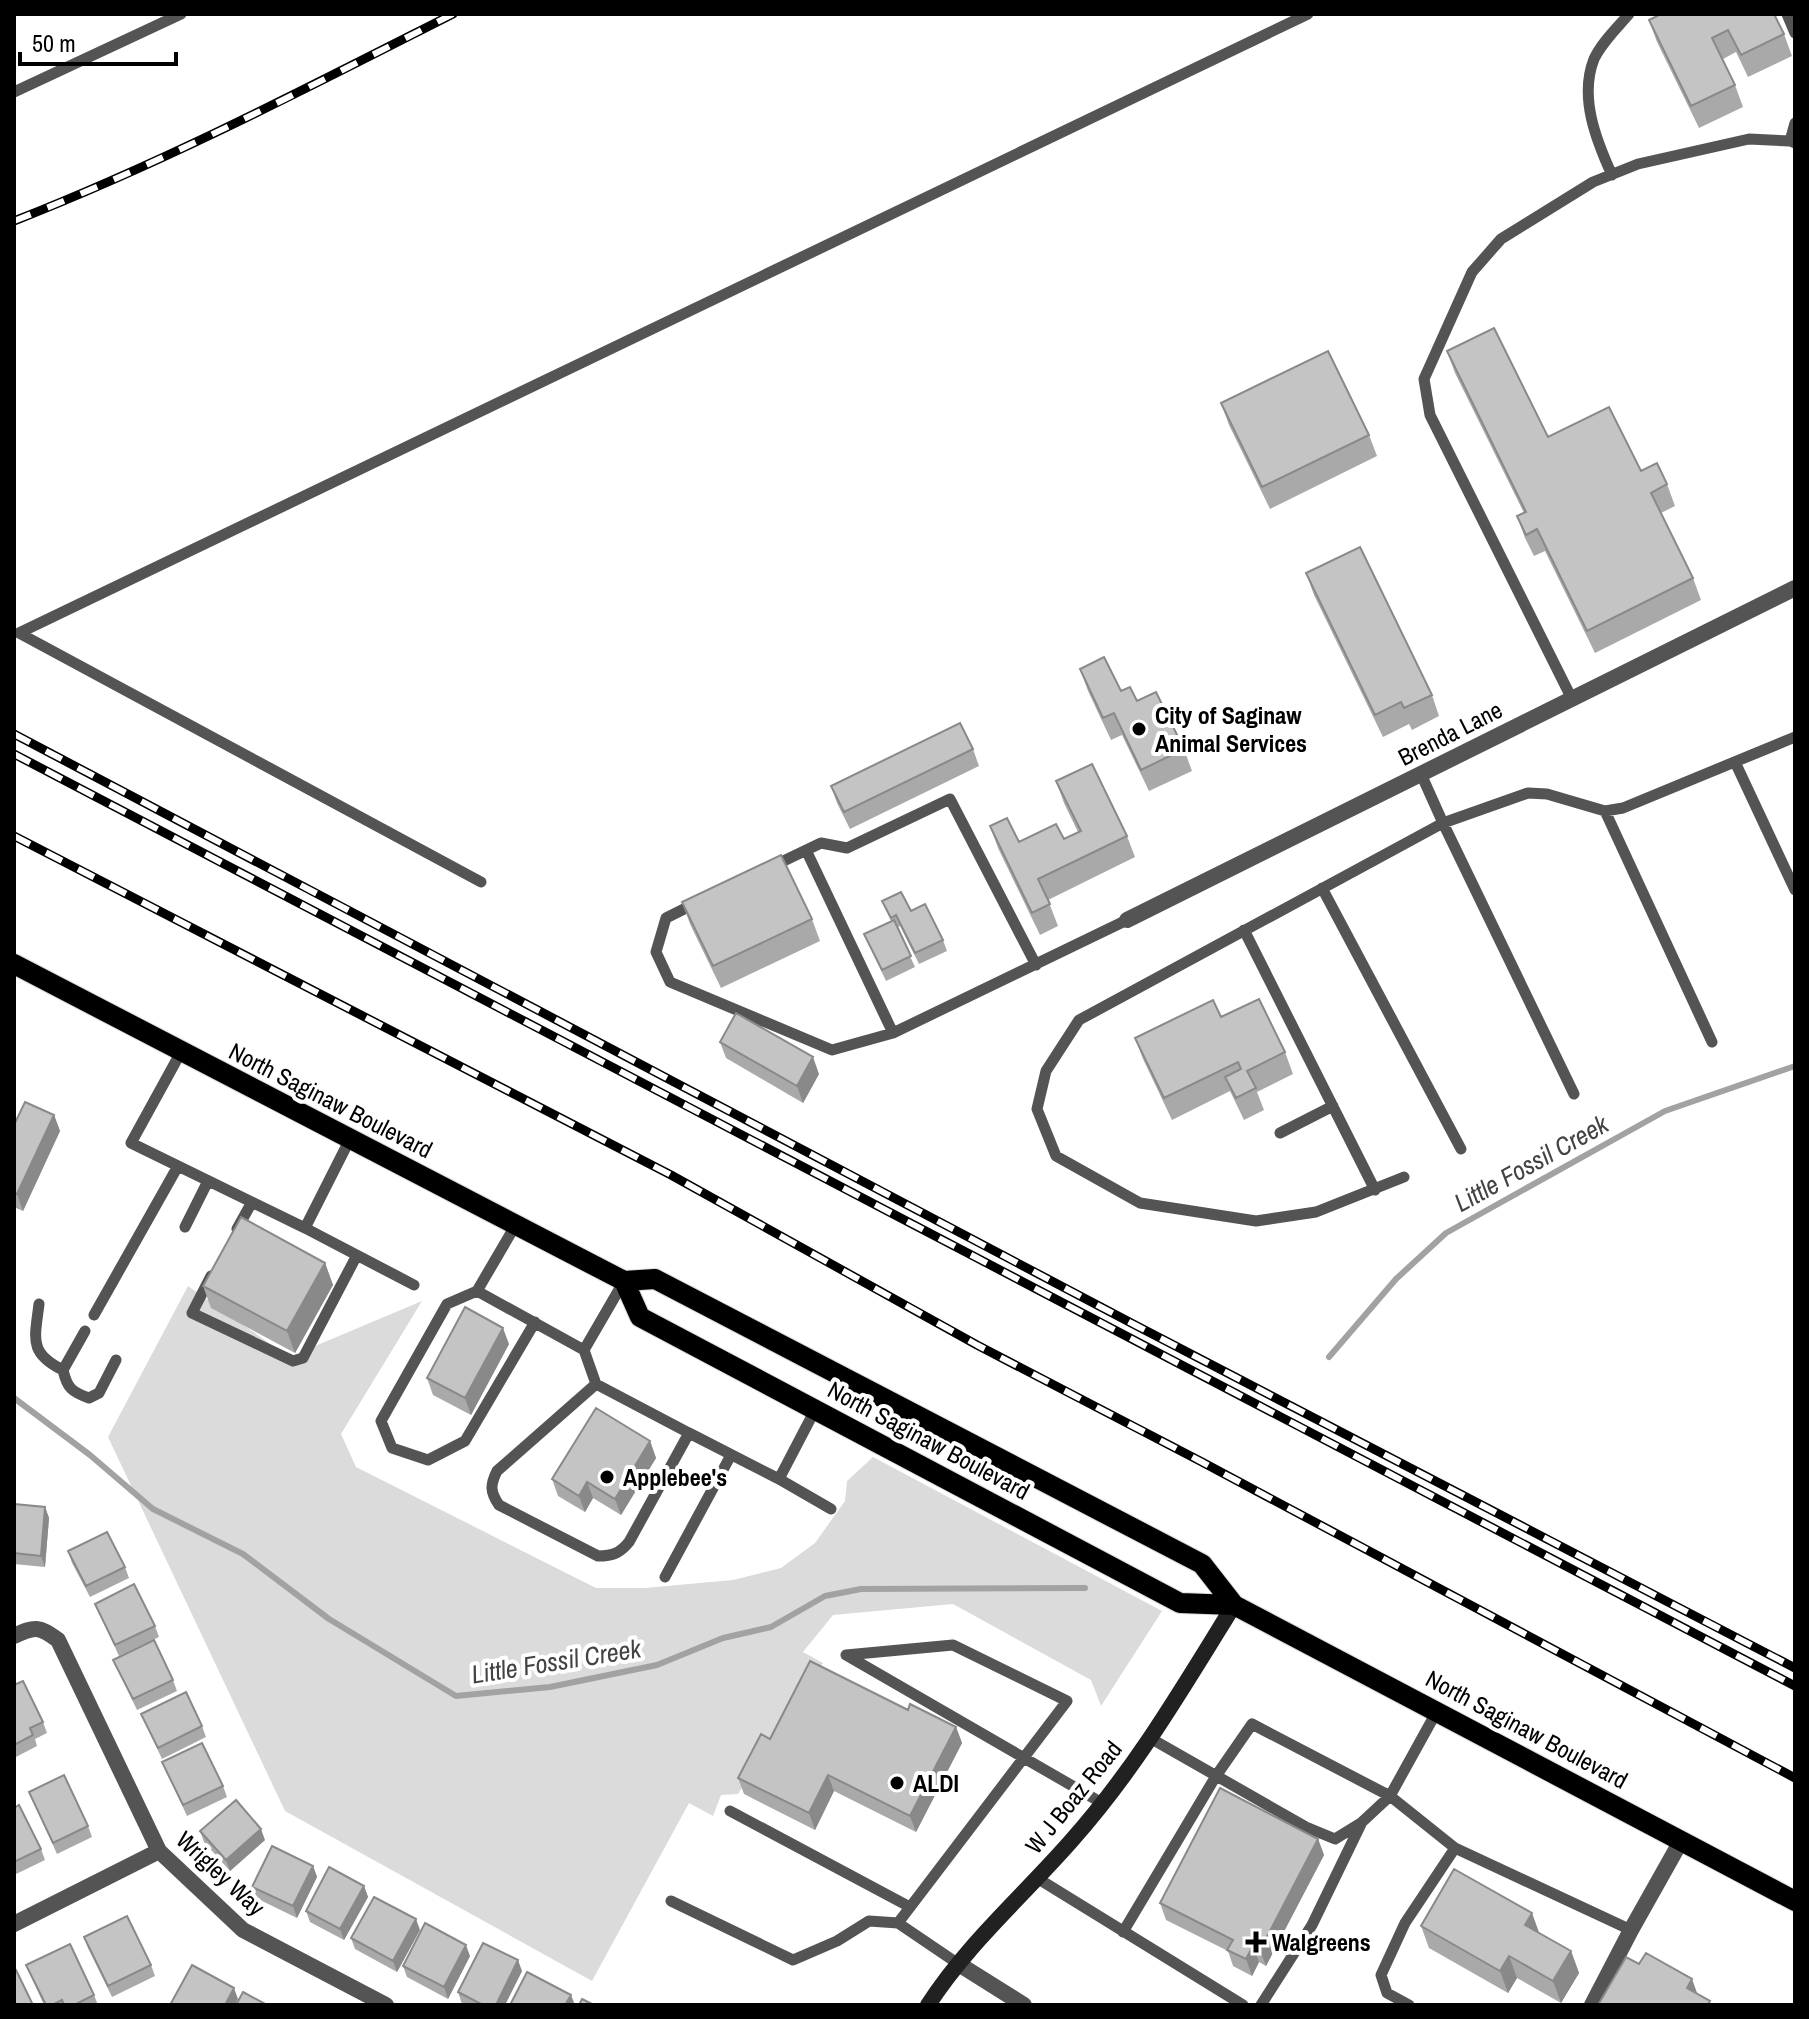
<svg xmlns="http://www.w3.org/2000/svg" width="1809" height="2019" viewBox="0 0 1809 2019" font-family="'Archivo Narrow',sans-serif">
	<rect width="100%" height="100%" fill="#fff"/>
	<path fill="#dbdbdb" d="M188,1286L289,1357L422,1301L341,1434L356,1467L596,1588H645L733,1580L781,1568L815,1543L845,1501L847,1481L873,1457L1162,1611L1101,1706L1091,1680L953,1604L833,1615L803,1652L823,1663L738,1794L721,1795L713,1816L689,1803L592,1981L285,1811L108,1437Z"/>
	<g fill="none" stroke-linecap="round" stroke-linejoin="round">
		<path stroke="#a2a2a2" stroke-width="6" d="M1329,1357L1396,1279L1446,1233L1665,1111L1795,1066
			M14,1398L90,1455L153,1509L243,1554L329,1619L456,1696L550,1687L657,1665L723,1638L771,1627L825,1596L861,1589L1085,1588"/>
		<defs>
			<path id="primary" d="M14,964L624,1281L655,1279L1202,1564L1234,1605L1795,1901
				M624,1281L640,1317L1180,1603L1234,1605"/>
		</defs>
		<use href="#primary" stroke="#dbdbdb" stroke-width="22"/>
		<path stroke="#545454" stroke-width="11" d="M1787,14L1795,33
			M14,92L181,14
			M1790,141L1795,123
			M1612,175C1596,140 1579,97 1594,59C1602,42 1617,28 1629,14
			M1572,699L1430,415L1424,379L1472,272L1501,239L1593,182L1638,164L1749,139L1790,141L1795,143
			M1735,762L1795,890
			M1421,774L1443,823L1574,1094
			M1605,811L1712,1042
			M806,850L893,1033
			M771,867L821,843L847,848L950,799L1036,965
			M481,882L19,633L1308,14
			M1322,888L1461,1149
			M698,902L666,918L656,952L670,982L832,1050L893,1033L1127,920
			M1244,930L1375,1190
			M181,1052L131,1143L305,1228L350,1139
			M1280,1133L1333,1106
			M1404,1177L1316,1212L1256,1221L1140,1203L1056,1156L1037,1109L1046,1071L1079,1020L1443,823L1528,793L1547,794L1605,811L1623,808L1795,737
			M515,1226L477,1291L447,1304L381,1421L392,1448L428,1460L465,1441L535,1322
			M185,1227L208,1181
			M305,1228L414,1285
			M237,1229L252,1202
			M211,1276L192,1313L293,1361L303,1358L357,1255
			M477,1291L584,1350L624,1281
			M39,1304C35,1338 28,1353 63,1370
			M94,1315L178,1166
			M85,1331L63,1370C67,1388 72,1392 89,1398L99,1393L116,1360
			M584,1350L596,1384L497,1471C490,1485 490,1492 499,1505L598,1556C613,1556 620,1553 629,1542L689,1433L779,1479L815,1410
			M596,1384L689,1433
			M779,1479L831,1509
			M665,1577L731,1455
			M846,1655L953,1645L1067,1701L898,1923L957,1963
			M846,1655L1102,1803
			M1150,1738L1306,1827L1335,1839L1361,1823L1390,1796L1437,1711
			M730,1811L910,1907
			M1037,1878L1243,2005
			M671,1901L793,1960L837,1941L869,1921L898,1923
			M1123,1932L1216,1776L1252,1724L1390,1796L1455,1848L1631,1930
			M1261,2005L1312,1925L1361,1824
			M1409,2005L1387,1993L1381,1975L1405,1923L1455,1848"/>
		<path stroke="#545454" stroke-width="16" d="M1127,920L1795,588
			M14,1636C35,1626 39,1626 58,1640L159,1851L243,1930L386,2005
			M14,1924L159,1851
			M957,1963L1024,2005
			M1592,2005L1631,1930L1681,1841"/>
		<path stroke="#212121" stroke-width="16" d="M928,2005C968,1943 1024,1895 1072,1840C1136,1768 1184,1686 1234,1605"/>
		<use href="#primary" stroke="#000" stroke-width="20"/>
		<defs>
			<path id="rail" d="M14,221C165,162 309,87 453,14
				M14,734L1137,1326L1795,1668
				M14,754L1795,1686
				M14,836L671,1175L977,1345L1202,1462L1795,1778"/>
		</defs>
		<use href="#rail" stroke="#000" stroke-width="9"/>
		<use href="#rail" stroke="#fff" stroke-width="6" stroke-dasharray="18" stroke-linecap="butt"/>
	</g>
	<path fill="#a9a9a9" d="M1649,20L1784,34L1792,56L1748,77L1736,52L1723,59L1735,85L1743,107L1699,128L1657,42Z
		M1447,351L1548,437L1641,471L1667,484L1675,506L1661,513L1693,578L1701,600L1595,653L1545,551L1534,556L1525,538L1517,516L1524,513L1455,373Z
		M1221,403L1369,435L1377,456L1270,509L1229,425Z
		M1306,573L1432,695L1439,716L1412,730L1409,724L1383,737L1314,595Z
		M1080,669L1137,701L1184,749L1192,771L1149,791L1122,735L1111,740L1088,691Z
		M973,749L979,766L850,829L837,803L831,786Z
		M1056,781L1127,836L1135,857L1048,900L1058,926L1040,935L998,848L990,826L1019,842L1064,839L1078,832L1064,803Z
		M882,901L911,911L943,940L947,951L919,964L900,926L897,928L915,967L886,981L864,934L891,921Z
		M682,902L812,919L820,941L721,988L690,924Z
		M1221,1017L1285,1052L1293,1074L1257,1092L1264,1110L1244,1120L1230,1091L1172,1120L1143,1059L1135,1038Z
		M720,1042L819,1074L803,1103L726,1058Z
		M54,1115L60,1131L23,1211L14,1207V1125Z
		M325,1263L333,1285L295,1353L211,1308L203,1286Z
		M509,1344L471,1415L433,1395L427,1378Z
		M650,1441L656,1458L621,1515L593,1498L585,1512L558,1496L552,1479Z
		M14,1504L45,1507L49,1518L45,1567L14,1564Z
		M68,1551L125,1567L129,1578L90,1597L72,1563Z
		M95,1604L155,1626L159,1637L119,1656Z
		M113,1660L173,1680L177,1691L137,1710Z
		M14,1685L43,1722L47,1733L35,1739L37,1746L14,1758Z
		M908,1710L956,1727L962,1743L916,1832L834,1791L815,1830L744,1794L738,1778L770,1739Z
		M141,1714L202,1726L206,1737L162,1759Z
		M162,1762L223,1786L227,1797L187,1816Z
		M29,1792L88,1826L92,1837L57,1854Z
		M14,1808L41,1849L45,1860L14,1875Z
		M200,1831L265,1840L230,1871L204,1842Z
		M1318,1839L1324,1855L1266,1966L1259,1962L1252,1976L1233,1966L1228,1951L1166,1920L1160,1903Z
		M313,1866L317,1877L297,1918L256,1898L252,1887Z
		M364,1886L368,1897L344,1940L310,1922L306,1911Z
		M1421,1926L1539,1933L1571,1951L1579,1973L1561,2003L1517,1978L1508,1993L1429,1948Z
		M420,1930L397,1972L355,1949L351,1938Z
		M84,1937L151,1965L155,1976L112,1997L88,1948Z
		M470,1956L448,1999L407,1977L403,1966Z
		M26,1965L94,1995L98,2005H44Z
		M522,1971L505,2005H465L462,2004L458,1992Z"/>
	<path fill="#898989" d="M813,1057L819,1074L803,1103L797,1086Z
		M54,1115L60,1131L23,1211L17,1194Z
		M325,1263L333,1285L295,1353L287,1331Z
		M503,1328L509,1344L471,1415L465,1398Z
		M650,1441L656,1458L621,1515L615,1499Z
		M587,1482L593,1498L585,1512L579,1496Z
		M45,1507L49,1518L45,1567L41,1556Z
		M956,1727L962,1743L916,1832L910,1816Z
		M828,1775L834,1791L815,1830L809,1813Z
		M261,1829L265,1840L230,1871L226,1860Z
		M1318,1839L1324,1855L1266,1966L1260,1950Z
		M313,1866L317,1877L297,1918L293,1906Z
		M364,1886L368,1897L344,1940L340,1929Z
		M1532,1913L1540,1935L1525,1925Z
		M416,1919L420,1930L397,1972L393,1961Z
		M466,1945L470,1956L448,1999L444,1987Z
		M1253,1946L1259,1962L1252,1976L1246,1959Z
		M1571,1951L1579,1973L1561,2003L1553,1981Z
		M1509,1956L1517,1978L1508,1993L1500,1971Z
		M518,1960L522,1971L505,2005H496Z
		M1692,1979L1700,2001L1687,1988Z
		M234,1988L238,1999L235,2005H225Z
		M571,1995L575,2005H565Z"/>
	<path fill="#c4c4c4" stroke="#898989" stroke-width="2" d="M1661,14H1774L1784,34L1741,55L1728,30L1712,38L1735,85L1691,106L1649,20Z
		M1494,328L1548,437L1609,407L1641,471L1657,463L1667,484L1651,493L1693,578L1587,631L1537,529L1526,535L1517,516L1526,512L1447,351Z
		M1328,351L1369,435L1262,487L1221,403Z
		M1360,547L1432,695L1404,708L1401,702L1375,715L1306,573Z
		M1104,657L1121,691L1130,687L1137,701L1156,692L1184,749L1141,770L1114,713L1103,718L1080,669Z
		M960,723L973,749L844,812L831,786Z
		M1092,764L1127,836L1038,879L1050,904L1032,913L990,826L1007,818L1019,842L1056,824L1064,839L1081,831L1056,781Z
		M781,855L812,919L713,966L682,902Z
		M901,892L911,911L925,904L943,940L915,953L896,915L891,918L882,901Z
		M894,920L911,956L882,970L864,934Z
		M1259,999L1285,1052L1247,1071L1256,1088L1236,1098L1225,1077L1241,1069L1238,1062L1164,1098L1135,1038L1213,1000L1221,1017Z
		M736,1013L813,1057L797,1086L720,1042Z
		M25,1102L54,1115L17,1194L14,1193V1125Z
		M241,1217L325,1263L287,1331L203,1286Z
		M465,1307L503,1328L465,1398L427,1378Z
		M596,1408L650,1441L615,1499L587,1482L579,1496L552,1479Z
		M14,1504L45,1507L41,1556L14,1553Z
		M107,1532L125,1567L86,1586L68,1551Z
		M134,1584L155,1626L115,1645L95,1604Z
		M154,1640L173,1680L133,1699L113,1660Z
		M810,1661L908,1710L910,1704L956,1727L910,1816L828,1775L809,1813L738,1778L761,1734L770,1739Z
		M23,1681L43,1722L30,1728L33,1735L14,1745V1685Z
		M186,1692L202,1726L158,1748L141,1714Z
		M202,1743L223,1786L183,1805L162,1762Z
		M64,1775L88,1826L53,1843L29,1792Z
		M1220,1788L1318,1839L1260,1950L1253,1946L1246,1959L1227,1950L1233,1940L1160,1903Z
		M236,1800L261,1829L226,1860L200,1831Z
		M19,1805L41,1849L14,1862V1808Z
		M272,1846L313,1866L293,1906L252,1887Z
		M329,1867L364,1886L340,1929L306,1911Z
		M1454,1869L1532,1913L1525,1925L1571,1951L1553,1981L1509,1956L1500,1971L1421,1926Z
		M374,1897L416,1919L393,1961L351,1938Z
		M127,1916L151,1965L108,1986L84,1937Z
		M425,1923L466,1945L444,1987L403,1966Z
		M483,1943L518,1960L496,2005H483L458,1992Z
		M70,1944L94,1995L74,2005H64L62,2000L52,2005H46L26,1965Z
		M1646,1953L1692,1979L1687,1988L1710,2001L1708,2005H1598L1626,1957L1639,1964Z
		M192,1965L234,1988L225,2005H170Z
		M16,1970L33,2005H14V1971Z
		M527,1972L571,1995L565,2005H510Z
		M243,1992L267,2005H236Z
		M582,1999L594,2005H579Z"/>
	<g fill="#000" stroke="#fff" stroke-width="3">
		<circle cx="1139" cy="729" r="8"/>
		<circle cx="607" cy="1477" r="8"/>
		<circle cx="897" cy="1783" r="8"/>
		<path d="M1252 1930h8v8h8v8h-8v8h-8v-8h-8v-8h8z"/>
	</g>
	<g text-anchor="middle" dominant-baseline="central" stroke-width="8" stroke-linejoin="round" paint-order="stroke">
		<g font-size="24" font-weight="bold" fill="#000" stroke="#fff" text-anchor="start">
			<text x="1155" y="715">City of Saginaw<tspan x="1155" dy="28">Animal Services</tspan></text>
			<text x="623" y="1477">Applebee's</text>
			<text x="913" y="1783">ALDI</text>
			<text x="1272" y="1942">Walgreens</text>
		</g>
		<g font-size="24" fill="#000" stroke="#fff">
			<text transform="translate(1450 733) rotate(-27)">Brenda Lane</text>
			<text transform="translate(331 1100) rotate(27)">North Saginaw Boulevard</text>
			<text transform="translate(929 1440) rotate(28)">North Saginaw Boulevard</text>
			<text transform="translate(1527 1729) rotate(28)">North Saginaw Boulevard</text>
			<text transform="translate(1073 1797) rotate(-51)">W J Boaz Road</text>
			<text transform="translate(221 1873) rotate(43)">Wrigley Way</text>
		</g>
		<g font-size="26" font-style="italic" fill="#434343" stroke="#fff">
			<text transform="translate(1531 1163) rotate(-29)">Little Fossil Creek</text>
			<text transform="translate(556 1661) rotate(-9)">Little Fossil Creek</text>
		</g>
	</g>
	<rect width="1809" height="2019" fill="none" stroke="#000000" stroke-width="32"/>
	<path d="M20 52v12h156v-12" fill="none" stroke="#000000" stroke-width="4"/>
	<text x="32" y="52" font-size="24" fill="#000000" stroke="#ffffff" stroke-width="6" paint-order="stroke">50 m</text>
</svg>
